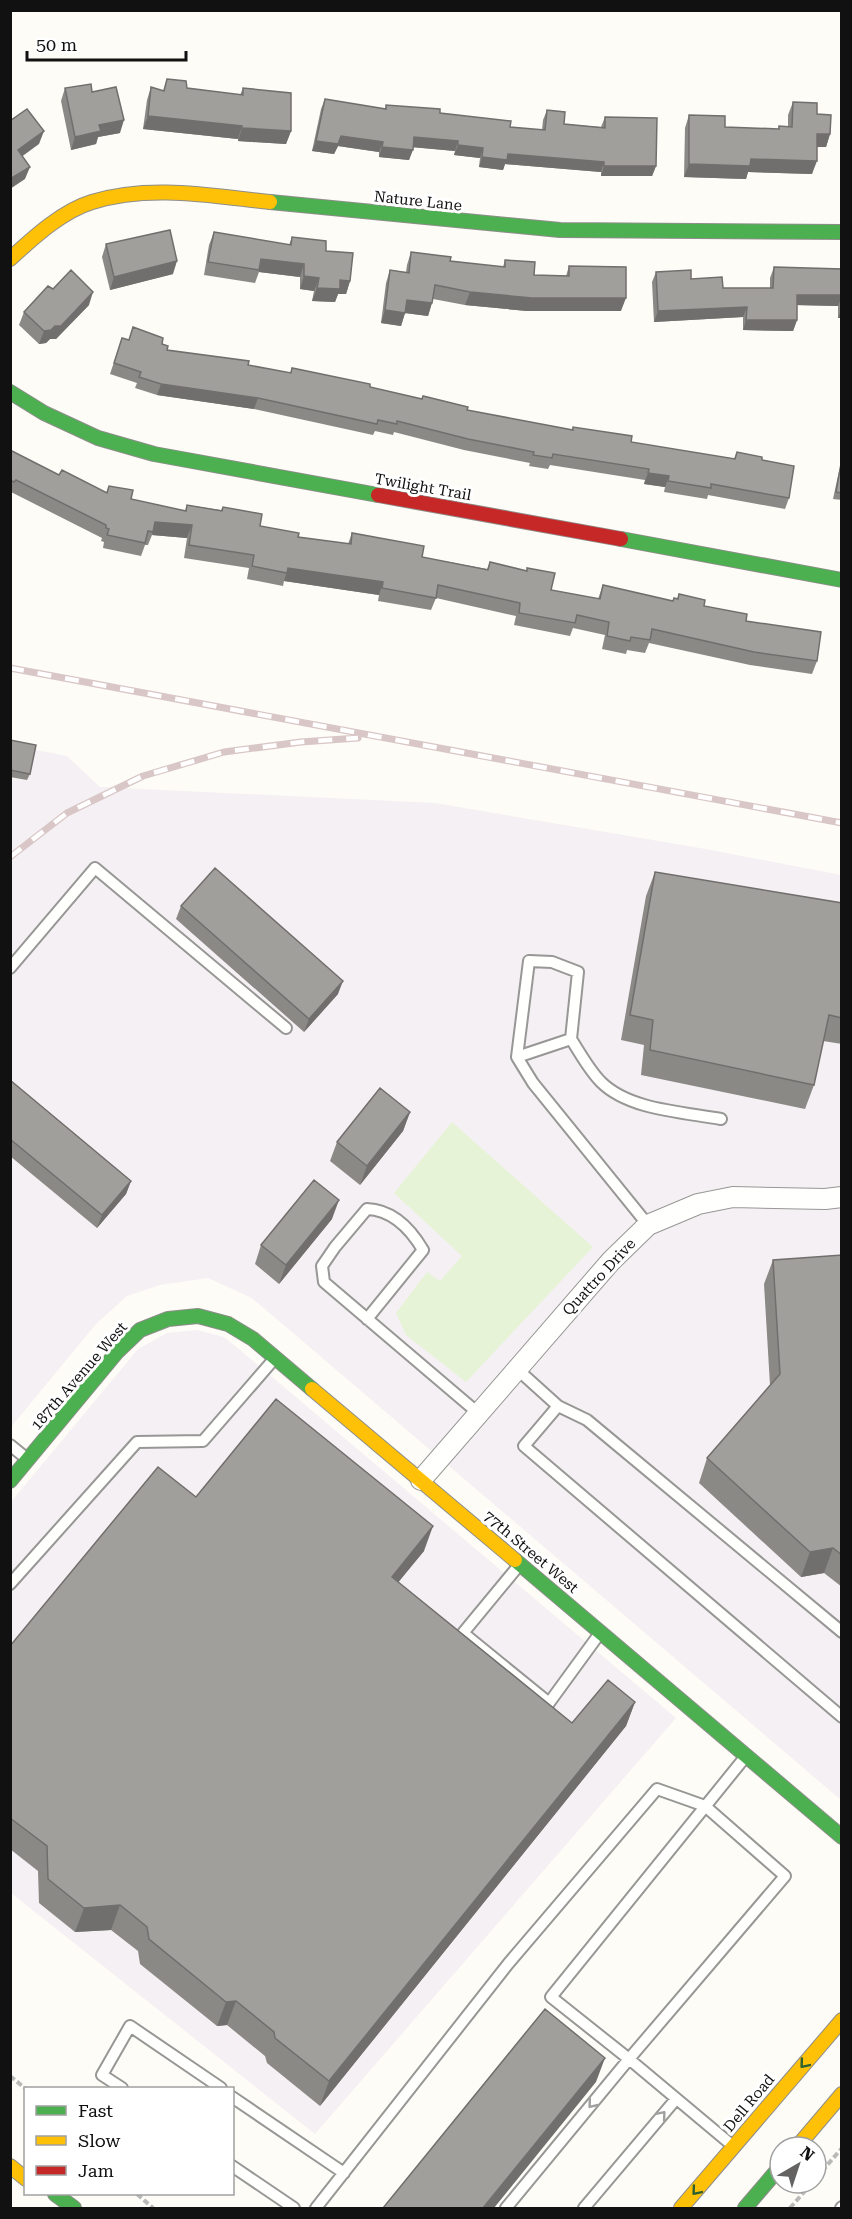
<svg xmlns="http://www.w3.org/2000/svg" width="852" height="2219" viewBox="0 0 852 2219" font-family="'Roboto Serif',serif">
	<rect width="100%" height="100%" fill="#fdfcf7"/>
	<path fill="#f5f0f3" d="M11,745L67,756L100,787L435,803L700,848L841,875V1800L252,1298L208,1278L160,1285L127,1296L96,1324L11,1427Z
		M197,1330L224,1337L240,1350L676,1718L315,2134L11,1893L10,1503L138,1349L167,1333Z"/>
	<path fill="#e7f3d7" d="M452,1122L593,1247L466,1382L406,1335L396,1313L427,1272L440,1281L462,1256L394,1193Z"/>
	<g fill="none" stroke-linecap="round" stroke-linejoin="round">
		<defs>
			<path id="lane" d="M10,968L95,868L286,1028
				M517,1057L571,1039
				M648,1225L533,1083L517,1057L529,961L552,962L578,972L571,1039C580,1053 589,1070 601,1082C629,1110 683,1112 721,1119
				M367,1319L423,1250C410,1228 393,1210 367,1209L335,1247L322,1266L324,1282L478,1413
				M517,1369L558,1406L524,1446L842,1717
				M558,1406L587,1420L842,1632
				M10,1445L26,1458
				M520,1564L463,1633L549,1703L600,1633
				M10,1584L137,1442L203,1441L275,1358
				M122,2088L102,2075L130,2026L221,2088
				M232,2097L344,2173
				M232,2166L294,2208
				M316,2208L508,1964L657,1789L705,1806L785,1876L629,2059L551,1997L746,1756
				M506,2208L629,2059L733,2146
				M584,2208L676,2099
				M841,2208L842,2207"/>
			<path id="street" d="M421,1480L611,1261L648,1225L698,1204L733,1197L825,1199L842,1197"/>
			<path id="fast" d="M270,202L560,230L842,232
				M10,392L44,413L98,438L154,454L378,495
				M621,539L842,580
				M10,1481L117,1352L140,1330L168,1319L198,1316L228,1324L253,1339L312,1389
				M515,1560L842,1837
				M55,2194L74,2208
				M745,2208L780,2167"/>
			<path id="slow" d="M10,259C33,238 62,211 92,202C150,184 212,196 270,202
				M312,1389L515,1560
				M797,2147L842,2094
				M10,2166L26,2179
				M681,2208L842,2020"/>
			<path id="jam" d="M378,495L621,539"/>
		</defs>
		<use href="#lane" stroke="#979795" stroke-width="14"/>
		<use href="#street" stroke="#979795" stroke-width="22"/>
		<use href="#fast" stroke="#8e8d8b" stroke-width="16"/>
		<use href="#slow" stroke="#8e8d8b" stroke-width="16"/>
		<use href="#jam" stroke="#8e8d8b" stroke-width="16"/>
		<path stroke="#b9b9b8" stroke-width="4" stroke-dasharray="6 3" stroke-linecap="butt" d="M10,2076L26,2089
			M816,2178L842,2148
			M137,2194L153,2208
			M790,2208L812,2183"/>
		<use href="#lane" stroke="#fffffe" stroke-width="10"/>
		<use href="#street" stroke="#fffffe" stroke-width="20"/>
		<use href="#fast" stroke="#4caf50" stroke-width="14"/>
		<use href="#slow" stroke="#ffc107" stroke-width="14"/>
		<use href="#jam" stroke="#c62828" stroke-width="14"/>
		<defs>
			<path id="rail" d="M10,668L842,823
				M10,857L67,813L143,776L224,752L301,742L358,738"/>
		</defs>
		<use href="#rail" stroke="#d9c6c7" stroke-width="7"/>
		<use href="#rail" stroke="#fff" stroke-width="4.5" stroke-dasharray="14" stroke-linecap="butt"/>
	</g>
	<path fill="#8a8986" d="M167,79L187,88L240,95L243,88L291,131L286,144L238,141V139L143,129L147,100L151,87L163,91Z
		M65,88L92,92L120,133L98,137L96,144L71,150L61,101Z
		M325,99L385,109L386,105L440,113L510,127L542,130L543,120L547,110L564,124L601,127L605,117L656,166L652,176H601V172L505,164L503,170L479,167L480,158L454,155L455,151L413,147L409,160L379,157V152L338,146L334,154L312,151L321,109Z
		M793,102L817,114L830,134L826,147H817L812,174L748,172L746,179L684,177L685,128L689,115L725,127L778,129L779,126H788V115Z
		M214,232L289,245L292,237L326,251L350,281L346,294H338L335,302L312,301L314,291L300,289V277L259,272L255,283L204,275L209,245Z
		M106,244L173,274L110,290L102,257Z
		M411,252L450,261L503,267L505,260L534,275L566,276L569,266L621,311H527L465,305L433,299L428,316L405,313L401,326L381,323L386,283L390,270L406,272L407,265Z
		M774,267L842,269V318H838V306L797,305V320L793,331L743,330V317L654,322L652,282L656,272L691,279L723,288H770V278Z
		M53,289L89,305L56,339H50L46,343L39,344L19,325L24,312Z
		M122,338L128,340L162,344L167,350L290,373L292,368L370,387L467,410L572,430L573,427L631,442L734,459L737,452L762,460L789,498L785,509L708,495L707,499L664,492L665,487L644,484L645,480L550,465L548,469L529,466L530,463L464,450L394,432L393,435L375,431L373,435L254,409L157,395L135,388L137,383L110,374Z
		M10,450L59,475L106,493L109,486L131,499L185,511L187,505L221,510L223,507L260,526L298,537L348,544L352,533L422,557L487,569L490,562L551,590L598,599L603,585L673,601L677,599L679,594L704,606L746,621L817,661L812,674L750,665L649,643L645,653L627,650L626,654L602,649L605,635L573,628L570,636L514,625L516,616L436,598L431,610L378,601L379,595L284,581L283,586L247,579L249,568L184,558L187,538L152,535L148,545H145L141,556L103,548L104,542L101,541L102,538L11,492L10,494Z
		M841,464H842V500L833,499L839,471Z
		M10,740L30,774L27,780L10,777Z
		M655,872L842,903V1044L823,1041L814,1085L805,1109L641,1075L644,1045L621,1040L646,896Z
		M181,906L338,994L304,1032L176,919Z
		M10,1080L131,1181L126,1194L97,1228L10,1156Z
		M410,1112L403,1131L360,1185L330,1161L337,1142Z
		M332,1219L279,1284L255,1264L261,1245Z
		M842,1255V1587L824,1573L801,1577L699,1483L707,1458L770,1385L764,1284L773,1260Z
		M196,1497L424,1551L398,1582L572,1723L635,1702L626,1726L320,2106L267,2063L265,2056L227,2025L217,2026L140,1964L138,1951L111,1930L75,1932L39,1903L38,1871L10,1849V1646Z"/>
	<path fill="#716f6d" d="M148,116L242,126L238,139L143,129Z
		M124,120L120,133L98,137L96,144L71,150L75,137L99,125Z
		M242,128L291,131L286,144L238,141Z
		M44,131L39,144L13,163L18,150Z
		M817,134H830L826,147H813Z
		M341,136L383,142L379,152L338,146L334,154L312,151L316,141Z
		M414,137L458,141L455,151L410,147Z
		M458,145L483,148L480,158L454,155Z
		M382,147L413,150L409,160L379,157Z
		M508,154L604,162L601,172L505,164L503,170L479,167L482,157Z
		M751,159L817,161L812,174L748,172L746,179L684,177L689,164Z
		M604,166H656L652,176H601Z
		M30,167L25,179L10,189V179Z
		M261,259L304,264L300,277L259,272Z
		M177,261L173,274L110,290L114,277Z
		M304,276L319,278L314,291L300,289Z
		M340,280L350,281L346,294H338L335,302L312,301L317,288Z
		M93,292L89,305L56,339H50L46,343L39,344L44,331L55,326Z
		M470,292L626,298L621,311H527L465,305Z
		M797,295H842V296L838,306L793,305Z
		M407,300L432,303L428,316L405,313L401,326L381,323L385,310Z
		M747,307L743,317L654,322L658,311Z
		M842,308V318H838Z
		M746,320H797L793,331L743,330Z
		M161,384L258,398L254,409L157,395Z
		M648,473L669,476L665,487L644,484Z
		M155,522L192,525L187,538L152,535Z
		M288,568L383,582L379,595L284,581Z
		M343,981L338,994L304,1032L309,1019Z
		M410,1112L403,1131L360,1185L367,1166Z
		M131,1181L126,1194L97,1228L102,1215Z
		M339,1200L332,1219L279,1284L286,1265Z
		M433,1526L424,1551L383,1601L392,1577Z
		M833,1548L824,1573L801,1577L810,1552Z
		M635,1702L626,1726L320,2106L329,2081Z
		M120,1905L111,1930L75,1932L84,1908Z
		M236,2001L227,2025L217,2026L226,2002Z
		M605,2058L596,2082L494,2208H483Z"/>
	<path fill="#a19f9c" stroke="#716f6d" stroke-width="1.5" d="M167,79L186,81L187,88L243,95V88L291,93V131L242,128V126L148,116L151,87L164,91Z
		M91,84L92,92L116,87L124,120L99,125L101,131L75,137L65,88Z
		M325,99L386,109V105L440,109V113L511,121L510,127L545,130L547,110L565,112L564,124L605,128V117L657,118L656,166H604V162L508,154L507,160L482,157L483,148L458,145V141L414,137L413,150L382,147L383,142L341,136L338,144L316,141Z
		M793,102L817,103V114L831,115L830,134H817V161L751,159L750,166L689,164V115L725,116V127L779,129V126L792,127Z
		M27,109L44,131L18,150L30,167L10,179V121Z
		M170,230L177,261L114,277L106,244Z
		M214,232L291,245L292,237L326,241V251L353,253L350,281L340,280V289L317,288L319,278L304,276V264L261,259L259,270L208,262Z
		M411,252L451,257L450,261L505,267V260L535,262L534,275L569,276V266L626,267V298H532L470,292L435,285L432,303L407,300L405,313L385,310L390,270L409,273Z
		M774,267L842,269V295H797V320H746L747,307L658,311L656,272L691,270V279L722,277L723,288H773Z
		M71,270L93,292L61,326H55L51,330L44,331L24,312L48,286L53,289Z
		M133,327L163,338L162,344L168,346L167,350L249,361L248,365L291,373L292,368L370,384V387L422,399L423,396L468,407L467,410L573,430V427L632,436L631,442L735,459L737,452L762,457V460L794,466L789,498L711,484V488L668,481L669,476L648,473L649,469L553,454L552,458L533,455L534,452L468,439L397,421V424L378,420L377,424L258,398L161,384L139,377L141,372L114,363L122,338L129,340Z
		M10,450L59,475L62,470L107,493L109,486L133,490L131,499L186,511L187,505L222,511L223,507L262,514L260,526L299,533L298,537L351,544L352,533L424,546L422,557L488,570L490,562L527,571V568L555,573L551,590L600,599L603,585L673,601L674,598L678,599L679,594L705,600L704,606L747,614L746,621L821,632L817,661L754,652L652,629L650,640L631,637L630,641L607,636L609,622L577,615L575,623L519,613L520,603L438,585L436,598L382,588L383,582L288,568L287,573L252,566L254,555L189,545L192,525L155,522L153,532L148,531L145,543L107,535L109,529L106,528V525L16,480L14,482L10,480Z
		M841,464H842V493L836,492Z
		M10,740L36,745L30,774L10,770Z
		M215,868L343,981L309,1019L181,906Z
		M655,872L842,903V1018L829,1015L814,1085L650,1050L653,1020L630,1015Z
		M10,1080L131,1181L102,1215L10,1139Z
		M380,1088L410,1112L367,1166L337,1142Z
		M314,1180L339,1200L286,1265L261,1245Z
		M842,1255V1555L833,1548L810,1552L707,1458L780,1374L773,1260Z
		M276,1399L433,1526L392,1577L572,1723L608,1680L635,1702L329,2081L275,2038L274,2032L236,2001L226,2002L149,1939L147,1927L120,1905L84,1908L48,1879L47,1846L10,1818V1646L158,1467L196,1497Z
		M545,2009L605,2058L483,2208H383Z"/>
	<defs><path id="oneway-chevron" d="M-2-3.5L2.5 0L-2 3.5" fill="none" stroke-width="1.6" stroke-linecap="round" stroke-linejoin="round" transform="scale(1.5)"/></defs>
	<g stroke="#2e6030">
		<use href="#oneway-chevron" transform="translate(804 2064) rotate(130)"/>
		<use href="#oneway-chevron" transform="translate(696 2191) rotate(130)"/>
	</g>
	<g stroke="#a0a09f">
		<use href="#oneway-chevron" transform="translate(592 2104) rotate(129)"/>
		<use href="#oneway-chevron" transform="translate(662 2115) rotate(-50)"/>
	</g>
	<g text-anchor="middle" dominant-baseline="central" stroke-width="6" stroke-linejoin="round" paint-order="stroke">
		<g font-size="15" fill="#111" stroke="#fff">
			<text transform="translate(418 201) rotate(6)">Nature Lane</text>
			<text transform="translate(423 487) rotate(10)">Twilight Trail</text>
			<text transform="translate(599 1277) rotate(-47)">Quattro Drive</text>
			<text transform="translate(79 1376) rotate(-49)">187th Avenue West</text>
			<text transform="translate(531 1552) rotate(40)">77th Street West</text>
			<text transform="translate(749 2103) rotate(-50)">Dell Road</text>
		</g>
	</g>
	<rect width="852" height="2219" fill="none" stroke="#111111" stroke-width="24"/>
	<rect x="24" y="2087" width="210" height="108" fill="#ffffff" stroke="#a0a0a0" stroke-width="1.5"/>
	<rect x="36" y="2106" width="30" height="9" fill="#4caf50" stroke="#a0a0a0" stroke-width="1.5"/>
	<text x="78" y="2117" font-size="18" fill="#111111">Fast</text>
	<rect x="36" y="2136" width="30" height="9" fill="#ffc107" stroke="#a0a0a0" stroke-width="1.5"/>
	<text x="78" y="2147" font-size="18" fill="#111111">Slow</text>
	<rect x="36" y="2166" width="30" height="9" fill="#c62828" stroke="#a0a0a0" stroke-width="1.5"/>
	<text x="78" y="2177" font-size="18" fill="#111111">Jam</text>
	<g transform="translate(798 2165) rotate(39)"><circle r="28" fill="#ffffff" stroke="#a0a0a0" stroke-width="1.5"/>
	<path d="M0-4.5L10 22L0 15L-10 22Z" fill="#646362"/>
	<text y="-9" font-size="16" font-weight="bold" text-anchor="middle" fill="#111111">N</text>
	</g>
	<path d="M27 51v9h159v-9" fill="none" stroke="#111111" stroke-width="3"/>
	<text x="36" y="51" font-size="18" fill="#111111" stroke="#ffffff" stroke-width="4.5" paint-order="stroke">50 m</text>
</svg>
